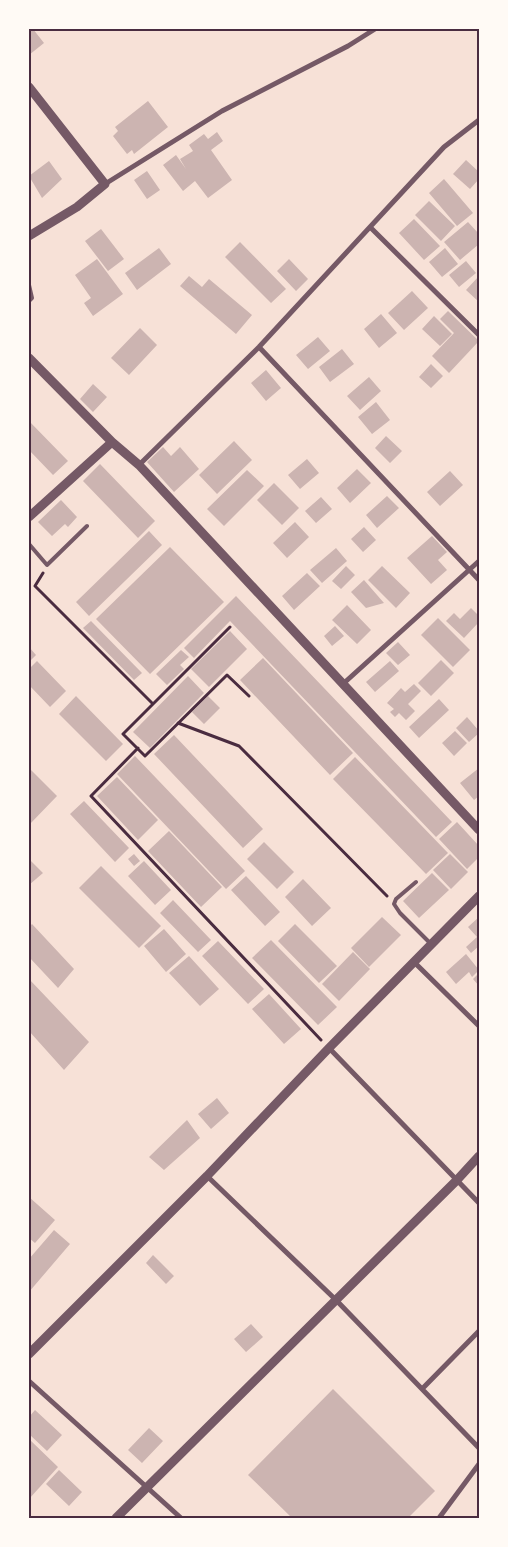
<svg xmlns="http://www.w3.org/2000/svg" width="508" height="1547" viewBox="0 0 508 1547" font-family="Jost,sans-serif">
	<rect width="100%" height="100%" fill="#f7e1d7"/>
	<path fill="#ccb4b1" d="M29,29H33L44,43L29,55Z
		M148,101L168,127L134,154L132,150L127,154L113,136L118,131L115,127Z
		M217,132L223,141L211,150L232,180L208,198L195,181L183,191L163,165L176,155L186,169L180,159L193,151L189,145L204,134L208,139Z
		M466,160L479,172V179L470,189L453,174Z
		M49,161L62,179L42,198L29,176Z
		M147,171L160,190L147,199L134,180Z
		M444,179L473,213L457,226L429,193Z
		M429,201L455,226L441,241L415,215Z
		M414,219L440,246L424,260L399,233Z
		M468,222L479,234V244L460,260L444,242Z
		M101,229L124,259L108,271L85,241Z
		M240,242L286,289L271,303L225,257Z
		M159,248L171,264L137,290L125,273Z
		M445,248L458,264L442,277L429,262Z
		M97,259L123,294L93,316L84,303L91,298L75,275Z
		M289,259L308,279L296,291L277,271Z
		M466,261L476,273L459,287L449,275Z
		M189,276L202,287L209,279L252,315L236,334L180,286Z
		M479,276V302L466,290Z
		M412,291L428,308L404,330L388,313Z
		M448,311L479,341L449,373L432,356L454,333L440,319Z
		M381,314L397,333L379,348L364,329Z
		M434,316L452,334L440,346L422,329Z
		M140,328L157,345L129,375L111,358Z
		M318,337L330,351L308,369L296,355Z
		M342,349L354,364L330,382L319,367Z
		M431,364L443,376L431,388L419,377Z
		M266,370L281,388L266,401L251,383Z
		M369,377L381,391L360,410L347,396Z
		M93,384L107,397L93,412L80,399Z
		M376,402L390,420L372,434L358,417Z
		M29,421L68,461L53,475L29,450Z
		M386,436L402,451L390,463L375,448Z
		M234,441L252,460L217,494L199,475Z
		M163,447L171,456L180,447L199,469L174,492L147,462Z
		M307,459L319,473L300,489L288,475Z
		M100,464L155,521L138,538L83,481Z
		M357,469L371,483L350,503L337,488Z
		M247,470L264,486L224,526L207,509Z
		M450,471L463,485L440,506L427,492Z
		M274,483L299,508L282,525L257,500Z
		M387,496L399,508L377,528L366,515Z
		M321,497L332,509L316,523L305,511Z
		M61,500L77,517L68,527L65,524L52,536L38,522Z
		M295,522L309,537L287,558L273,543Z
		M364,527L376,540L363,552L351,539Z
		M149,531L162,545L89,616L76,602Z
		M432,536L447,552L438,560L447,570L431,584L407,558Z
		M170,547L224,602L150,674L96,619Z
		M336,548L347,561L322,583L310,570Z
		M346,566L355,575L341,589L332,581Z
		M382,566L410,593L396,608L368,580Z
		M307,573L320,586L294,610L282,596Z
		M364,580L384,603L366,608L351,592Z
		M236,596L452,822L436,837L230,621L194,658L184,648Z
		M347,605L371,630L357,644L332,620Z
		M471,608L479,616V622L464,638L446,621L454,613L460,619Z
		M438,618L470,650L453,667L421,635Z
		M91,621L142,673L134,680L83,628Z
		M335,626L344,636L332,646L324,636Z
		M230,631L247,649L209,687L191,669Z
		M398,642L410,655L398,665L386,653Z
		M29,647L36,655L29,662Z
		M181,650L189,657L180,665L184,669L167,685L156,674Z
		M263,658L353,753L330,775L240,680Z
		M441,660L454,673L431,696L418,683Z
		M37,661L66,691L50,707L29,685V669Z
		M390,661L399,671L375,692L366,682Z
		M188,676L204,693L150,748L133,732Z
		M414,684L421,691L408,704L415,711L406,720L399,713L395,717L390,712L394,709L387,703L401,688L405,692Z
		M76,696L123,744L106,761L59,714Z
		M208,696L220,708L204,724L192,712Z
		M439,699L449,710L419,738L409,727Z
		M467,717L479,731V733L469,742L456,728Z
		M455,731L467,743L454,756L442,743Z
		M174,735L263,829L243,848L154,754Z
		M135,756L245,871L226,889L117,774Z
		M355,757L448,853L426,874L333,779Z
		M479,768V796L474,800L460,783Z
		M31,770L57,796L29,825V773Z
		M117,777L158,820L138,840L97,796Z
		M84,801L129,848L115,862L70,814Z
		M457,822L479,846V857L467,869L439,839Z
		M169,831L222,887L201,907L148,851Z
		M264,842L294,872L277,889L247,859Z
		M134,854L140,861L134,866L128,859Z
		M450,854L468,872L451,889L433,870Z
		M29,859L43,873L29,885Z
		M144,861L171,890L155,905L128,876Z
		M101,866L161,926L139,948L79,888Z
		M432,873L449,890L419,918L403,901Z
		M246,876L280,912L265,926L231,890Z
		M303,879L331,908L312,926L285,897Z
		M173,900L211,940L198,952L160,913Z
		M382,917L401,935L369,967L351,948Z
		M479,917V946L471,953L466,947L477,937L468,927Z
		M32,924L74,969L58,988L29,957V927Z
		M295,924L337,966L319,983L278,941Z
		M164,929L186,954L166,972L144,946Z
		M271,940L337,1007L318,1025L252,958Z
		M218,941L264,989L248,1004L202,956Z
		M353,952L370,969L339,1001L322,984Z
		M466,954L479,970L472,977L469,972L456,984L446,972Z
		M189,956L219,989L200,1006L169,973Z
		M479,973V986L473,979Z
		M29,979L89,1042L64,1070L29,1031Z
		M269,994L301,1029L284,1044L252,1009Z
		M217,1098L229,1113L211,1129L198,1114Z
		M187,1120L200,1138L164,1170L149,1157Z
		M29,1197L55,1220L35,1243L29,1238Z
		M54,1230L70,1244L29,1292V1259Z
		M153,1255L174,1276L166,1284L146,1263Z
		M251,1324L263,1337L246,1352L234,1339Z
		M333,1389L435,1491L408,1518H292L248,1475Z
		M35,1410L62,1435L47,1451L29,1434V1417Z
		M149,1428L163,1441L142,1463L128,1450Z
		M29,1439L58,1467L29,1499Z
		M59,1470L82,1492L69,1506L46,1484Z"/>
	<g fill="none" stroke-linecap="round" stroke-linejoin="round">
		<path stroke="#4a2c40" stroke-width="3" d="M43,573L35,586L153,704
			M230,627L123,734L145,756L227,675L249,696
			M178,723L239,746L387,896
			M138,748L91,796L321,1040"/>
		<path stroke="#755966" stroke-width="4" d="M29,285L32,298L29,301
			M29,544L47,565L87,526
			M416,882L396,899L394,904L400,913L430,943"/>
		<path stroke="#755966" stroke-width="5" d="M105,184L222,111L348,46L375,29
			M370,227L479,335
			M259,347L479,580
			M139,465L259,347L444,147L479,120
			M344,683L479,561
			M414,962L479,1026
			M329,1048L479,1203
			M207,1176L336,1300L479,1448
			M29,1381L181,1518
			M422,1389L479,1331
			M439,1518L479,1464"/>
		<path stroke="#755966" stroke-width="9" d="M29,87L105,184L77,207L29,236
			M29,358L112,442L139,465L479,830
			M29,517L112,442
			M29,1354L207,1176L329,1048L479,896
			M116,1518L457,1180L479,1156"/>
	</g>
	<rect width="508" height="1547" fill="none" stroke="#fffaf5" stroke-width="60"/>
	<rect x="30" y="30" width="448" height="1487" fill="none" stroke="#4a2c40" stroke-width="2"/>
</svg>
